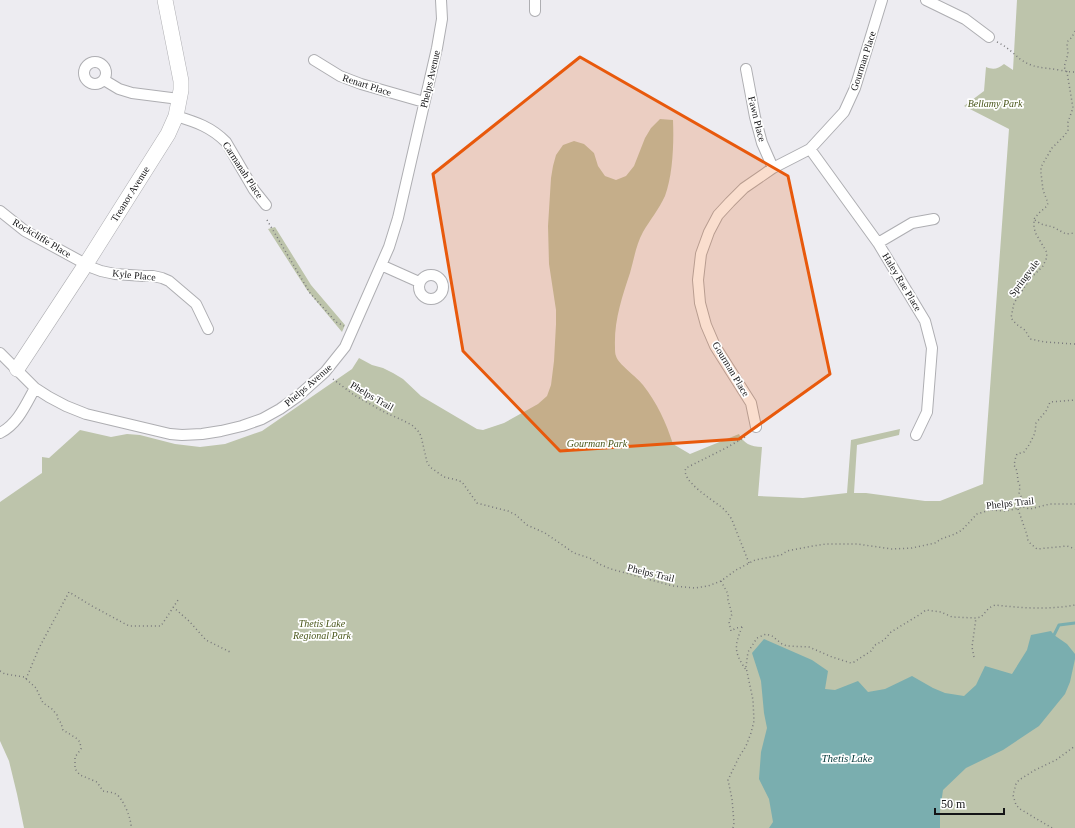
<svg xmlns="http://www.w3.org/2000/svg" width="1075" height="828" viewBox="0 0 1075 828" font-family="'Times New Roman',serif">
	<rect width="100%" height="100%" fill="#edecf1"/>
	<path fill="#bdc4ab" d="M1017,0H1075V828H24L17,794L9,761L0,741V502L42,473V457L49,458L80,430L111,437L127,434L140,435L175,444L200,447L225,444L262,431L352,369L359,358L372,365L383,368L393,373L403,379L421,396L477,429L483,430L504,423L538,404L547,396L551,385L554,361L556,324V310L549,264L548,226L551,178L553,166L556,155L563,145L574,141L584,144L594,153L598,166L605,176L616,180L626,176L634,166L645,138L651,128L660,119L673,120C674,142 673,175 665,196C659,209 650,220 643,232C636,245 634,259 630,273C622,297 614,321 615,347C615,350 615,354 616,356C618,364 637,377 643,385C657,403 666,422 673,444L690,454L739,434C743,443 751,447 762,447L758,496L803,498L847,493L851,440L900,429L899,435L857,445L854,493H866L925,501H940L983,484L1009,129L964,106L984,91L986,67C993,70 998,69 1004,64L1013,70Z
		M275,227L311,285L345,325L342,332L307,290L268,229Z"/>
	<path fill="#7aaeaf" d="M1051,631L1054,635L1067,644L1075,654V659L1070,682L1065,694L1039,726L1003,750L966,768L943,790L940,811V828H769L773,822L769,799L759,779L761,752L767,728L764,713L761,681L752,653L764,639L812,660L828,671L825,689L835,690L858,681L868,692L885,689L912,676L933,688L945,693L964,696L976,685L985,666L1012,674L1027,650L1031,635Z"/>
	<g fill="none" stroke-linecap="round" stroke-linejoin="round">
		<path stroke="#7aaeaf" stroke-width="3" d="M1054,635L1059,625L1075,623"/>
		<defs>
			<path id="street" d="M926,0L965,19L989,37
				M535,11V0
				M314,60L340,76L361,84L424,102
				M84 73a11 11 0 1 1 22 0a11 11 0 1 1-22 0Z
				M746,69L755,117L762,143L773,168
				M104,80L119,89L132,93L179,99
				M176,116C196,122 211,127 226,142L254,190L266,205
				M810,149L878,243L925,321L932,348L927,412L916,435
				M0,211L25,231L93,268L101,271L115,274L144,276H153L162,278L169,281L196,304L208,329
				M878,243L912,223L934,219
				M381,265L419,282
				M419 287a12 12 0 1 1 24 0a12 12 0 1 1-24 0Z
				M0,353L35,388L49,397L66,406L86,414L170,434L182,435L202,434L221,431L242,426L262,419L280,409L297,397L325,372L345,347L389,247L398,218L437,48L442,19L441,0
				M756,427L751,403L715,346L706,325L700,303L698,280L701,254L709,232L718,215L730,202L744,188L773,168L810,149L844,112L855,88L882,0
				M0,433C18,424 26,404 35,388"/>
			<path id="secondary" d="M17,369L86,264L168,134L176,116L181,90V81L165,0"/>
		</defs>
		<use href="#street" stroke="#aeaeb2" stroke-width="12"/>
		<use href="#secondary" stroke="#aeaeb2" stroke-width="16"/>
		<path stroke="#79797c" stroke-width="1.5" stroke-dasharray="1 3" stroke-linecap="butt" d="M1075,31L1072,37L1068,41L1067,44L1068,54L1064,67L1067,72L1073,108L1068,122V130L1065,135L1052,148L1041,167V173L1043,190L1048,203L1047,206L1039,213L1034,219V228L1036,234L1046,251L1047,257L1043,266L1030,279L1014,303L1011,318L1016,324L1025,330L1029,337L1030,339L1045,342L1075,344
			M997,42C1006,46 1013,53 1020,59C1034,69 1044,67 1059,70C1065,71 1069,72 1075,72
			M267,220L310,293L336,322L344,326
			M1035,220L1041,224L1053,227L1066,234L1075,233
			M333,379L354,395L386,413L400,419L412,425L418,431L421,436L427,462L430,467L444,477L457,480L462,482L477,503L508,511L516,515L527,525L545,533L574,553L592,559L599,564L611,569L673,586L695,588L708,586L721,581L736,570L755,560L781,555L787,551L813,546L826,544H857L892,549L912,548L935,543L941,539L955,534L962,530L977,514L990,510L1006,511L1023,507L1030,509L1050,504H1075
			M745,437L726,448L686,468C680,480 711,499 720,506C725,510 729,514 732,520L749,563
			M1023,507L1025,501L1019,494L1020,486L1018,481L1017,471L1014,465L1016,456L1017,454L1024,452L1029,445L1035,433L1036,423L1046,411L1050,402L1075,400
			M1018,509L1027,535L1028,540L1030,543L1037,549L1067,546L1075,549
			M721,581L728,594V600L732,614L729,622L731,631L736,628L742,627
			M173,607L189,621L206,640L232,653
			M742,627C734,647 734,652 746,670
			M974,657L972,647L976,618
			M0,671L5,674L24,677L36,688L43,703L52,709L57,715L58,719L61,723L63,730L76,738L80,742L81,749L75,757V769L80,775L97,782L103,791C107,792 112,792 116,794C123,798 132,820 131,828
			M26,679L39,648L69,592L92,606L129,626H161L178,600
			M733,828L734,823L732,799L728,780L739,757L746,746L751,733L754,721L753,700L746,667L747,659L748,652L757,638L766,634L772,636L782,644L787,646L809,647L832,657L851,663L854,662L871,651L875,645L884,640L891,632L914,618L919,615L926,610L941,612L952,617L976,618L981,617L989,608L995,605C1021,608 1049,610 1075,605
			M1052,828L1020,809L1016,805L1013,795L1016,784L1019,780L1035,770L1056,760L1075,746"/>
		<use href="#street" stroke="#fff" stroke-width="10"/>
		<use href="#secondary" stroke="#fff" stroke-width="15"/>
	</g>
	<path fill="#e8590c" fill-opacity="0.2" stroke="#e8590c" stroke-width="3" stroke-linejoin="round" d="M580,57L788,176L830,374L739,439L560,451L463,351L433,174Z"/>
	<g text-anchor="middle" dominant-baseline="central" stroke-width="3.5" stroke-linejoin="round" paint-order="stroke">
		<g font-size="10" fill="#141416" stroke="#fff">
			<text transform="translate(863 61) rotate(-72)">Gourman Place</text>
			<text transform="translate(430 79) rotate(-77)">Phelps Avenue</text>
			<text transform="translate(367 85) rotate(18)">Renart Place</text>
			<text transform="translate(757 119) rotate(76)">Fawn Place</text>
			<text transform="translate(243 170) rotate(57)">Carmanah Place</text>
			<text transform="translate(130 194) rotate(-58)">Treanor Avenue</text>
			<text transform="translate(42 238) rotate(31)">Rockcliffe Place</text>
			<text transform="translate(134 275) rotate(6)">Kyle Place</text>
			<text transform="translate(1024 278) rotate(-53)">Springvale</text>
			<text transform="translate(902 282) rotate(59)">Haley Rae Place</text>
			<text transform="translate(731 369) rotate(59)">Gourman Place</text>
			<text transform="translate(308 385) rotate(-41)">Phelps Avenue</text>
			<text transform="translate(372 396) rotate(30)">Phelps Trail</text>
			<text transform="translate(1010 503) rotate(-6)">Phelps Trail</text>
			<text transform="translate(651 573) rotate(14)">Phelps Trail</text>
		</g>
		<g font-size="10" font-style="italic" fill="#49561a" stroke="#fff">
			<text x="995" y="103">Bellamy Park</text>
			<text x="597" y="443">Gourman Park</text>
			<text x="322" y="623">Thetis Lake<tspan x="322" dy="12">Regional Park</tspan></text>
		</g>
		<g font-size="11" font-style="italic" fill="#073b3c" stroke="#fff">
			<text x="847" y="758">Thetis Lake</text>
		</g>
	</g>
	<path d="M935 808v6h69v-6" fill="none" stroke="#141416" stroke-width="2"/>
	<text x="941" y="808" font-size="12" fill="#141416" stroke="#ffffff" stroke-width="3" paint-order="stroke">50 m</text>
</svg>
